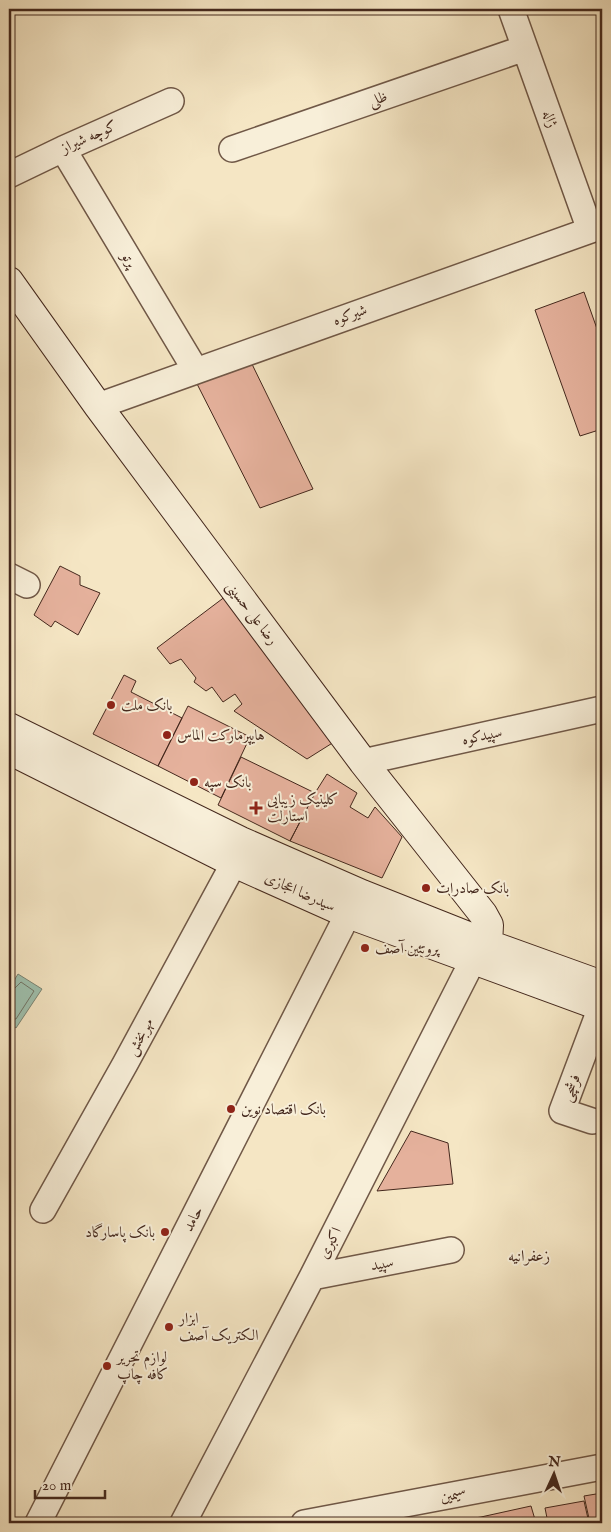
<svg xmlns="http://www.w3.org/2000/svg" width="611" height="1532" viewBox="0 0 611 1532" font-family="'IM FELL English',Amiri,serif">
	<rect width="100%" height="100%" fill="#f5e6c4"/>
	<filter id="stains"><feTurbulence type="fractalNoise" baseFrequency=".004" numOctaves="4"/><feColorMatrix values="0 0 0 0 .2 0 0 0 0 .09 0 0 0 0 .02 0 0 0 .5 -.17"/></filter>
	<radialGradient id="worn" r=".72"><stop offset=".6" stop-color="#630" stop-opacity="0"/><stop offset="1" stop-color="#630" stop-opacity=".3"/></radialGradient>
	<path fill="#9ec0ad" stroke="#7a8373" d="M18,974L42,989L16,1028L9,1023V989Z"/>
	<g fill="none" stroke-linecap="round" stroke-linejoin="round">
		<path stroke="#717465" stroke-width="1" d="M9,990L14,989L21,982L34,991L16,1019H9"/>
	</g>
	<path fill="#e5b19c" stroke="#44281d" d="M584,292L602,343V429L580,436L535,310Z
		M249,358L313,489L260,508L193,376Z
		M60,566L80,576V585L100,593L78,635L55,621L51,627L34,615Z
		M226,596L334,742L307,759L234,711L242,704L235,694L223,702L212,687L206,691L194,682L196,678L181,659L170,664L157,648Z
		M124,675L136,681L131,692L182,718L158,766L93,734Z
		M188,706L250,737L221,798L158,766Z
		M241,757L315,793L290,841L218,805Z
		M327,774L357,793L350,807L368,818L375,807L402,837L382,878L290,841L315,793Z
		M411,1131L448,1143L453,1184L377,1191Z
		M602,1493V1523H590L584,1496Z
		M584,1501L589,1523H548L545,1508Z
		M531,1506L536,1523L547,1519L548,1523H482L481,1517Z
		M481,1517L482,1523H444Z"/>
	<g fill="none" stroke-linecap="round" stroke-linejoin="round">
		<defs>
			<path id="street" d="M511,9L590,230
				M63,149L196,371
				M232,149L525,48
				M9,175L63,149L171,101
				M98,406L602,226
				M9,576L27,585
				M363,762L602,709
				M592,1121L562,1111L601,1007
				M43,1210L125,1064L234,863
				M312,1277L451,1250
				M38,1523L348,914
				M183,1523L312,1277L473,960
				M304,1523L602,1467"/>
			<path id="secondary" d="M9,281L98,406L363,762L483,914L489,925L488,944
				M9,727L241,841L362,894L488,944L602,985
				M9,750L234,863L348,914L602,1007"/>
		</defs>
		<use href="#street" stroke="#705847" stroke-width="28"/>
		<use href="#secondary" stroke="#44281d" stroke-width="30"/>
		<use href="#street" stroke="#f8efd9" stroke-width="25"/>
		<use href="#secondary" stroke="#f8efd9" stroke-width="28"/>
	</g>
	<g fill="#8f2418" stroke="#f8efd9" stroke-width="2">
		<circle cx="111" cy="705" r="5"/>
		<circle cx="167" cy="735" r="5"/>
		<circle cx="194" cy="782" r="5"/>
		<path d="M253.5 800.5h5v5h5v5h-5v5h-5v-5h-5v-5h5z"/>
		<circle cx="426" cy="888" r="5"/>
		<circle cx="365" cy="948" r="5"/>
		<circle cx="231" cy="1109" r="5"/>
		<circle cx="165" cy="1232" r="5"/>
		<circle cx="169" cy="1327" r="5"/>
		<circle cx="107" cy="1366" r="5"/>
	</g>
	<g text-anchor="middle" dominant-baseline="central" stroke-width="4" stroke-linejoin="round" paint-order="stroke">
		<g font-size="15" fill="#44281d" stroke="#f8efd9">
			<text transform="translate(378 99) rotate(-19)">ظلی</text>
			<text transform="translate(550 119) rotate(70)">ژاله</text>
			<text transform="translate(89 137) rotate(-24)">کوچه شیراز</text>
			<text transform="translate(129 260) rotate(59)">پرتو</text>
			<text transform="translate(350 315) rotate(-20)">شیرکوه</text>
			<text transform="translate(252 613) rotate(53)">رضا علی حسینی</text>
			<text transform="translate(482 736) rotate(-12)">سپیدکوه</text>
			<text transform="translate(300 892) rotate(24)">سیدرضا اعجازی</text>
			<text transform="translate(140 1037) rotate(-62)">مهربخش</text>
			<text transform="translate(571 1088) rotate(-69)">فرشچی</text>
			<text transform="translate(193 1219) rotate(-63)">حامد</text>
			<text transform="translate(330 1243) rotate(-63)">اکبری</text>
			<text transform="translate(382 1264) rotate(-11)">سپید</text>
			<text transform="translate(453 1495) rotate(-11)">سیمین</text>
		</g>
		<g font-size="15" fill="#44281d" stroke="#f8efd9" text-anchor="start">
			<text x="121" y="705">بانک ملت</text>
			<text x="177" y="735">هایپرمارکت الماس</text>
			<text x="204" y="782">بانک سپه</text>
			<text x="267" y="799">کلینیک زیبایی<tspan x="267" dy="17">استارلت</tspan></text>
			<text x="436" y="888">بانک صادرات</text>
			<text x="375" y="948">پروتئین آصف</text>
			<text x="241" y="1109">بانک اقتصاد نوین</text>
			<text x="155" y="1232" text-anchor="end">بانک پاسارگاد</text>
			<text x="179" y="1318">ابزار<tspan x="179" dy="17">الکتریک آصف</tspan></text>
			<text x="117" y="1357">لوازم تحریر<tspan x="117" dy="17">کافه چاپ</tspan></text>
		</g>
		<g font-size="16" fill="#44281d" stroke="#f8efd9">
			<text x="529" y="1257">زعفرانیه</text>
		</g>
	</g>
	<rect width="611" height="1532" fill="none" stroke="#f5e6c4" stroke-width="30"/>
	<rect x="10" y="10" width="591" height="1512" fill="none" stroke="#44281d" stroke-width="2.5"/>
	<rect x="15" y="15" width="581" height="1502" fill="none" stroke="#44281d"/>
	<g transform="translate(554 1474) rotate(3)" stroke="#f8efd9" stroke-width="4" paint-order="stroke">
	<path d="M0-4L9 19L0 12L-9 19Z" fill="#44281d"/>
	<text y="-8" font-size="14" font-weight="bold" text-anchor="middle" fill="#44281d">N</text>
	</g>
	<path d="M35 1490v8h70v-8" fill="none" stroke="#44281d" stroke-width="2.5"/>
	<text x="42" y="1490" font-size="15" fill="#44281d" stroke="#f8efd9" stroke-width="4" paint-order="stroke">20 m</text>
	<rect width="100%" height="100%" filter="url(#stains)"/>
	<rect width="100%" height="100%" fill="url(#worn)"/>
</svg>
